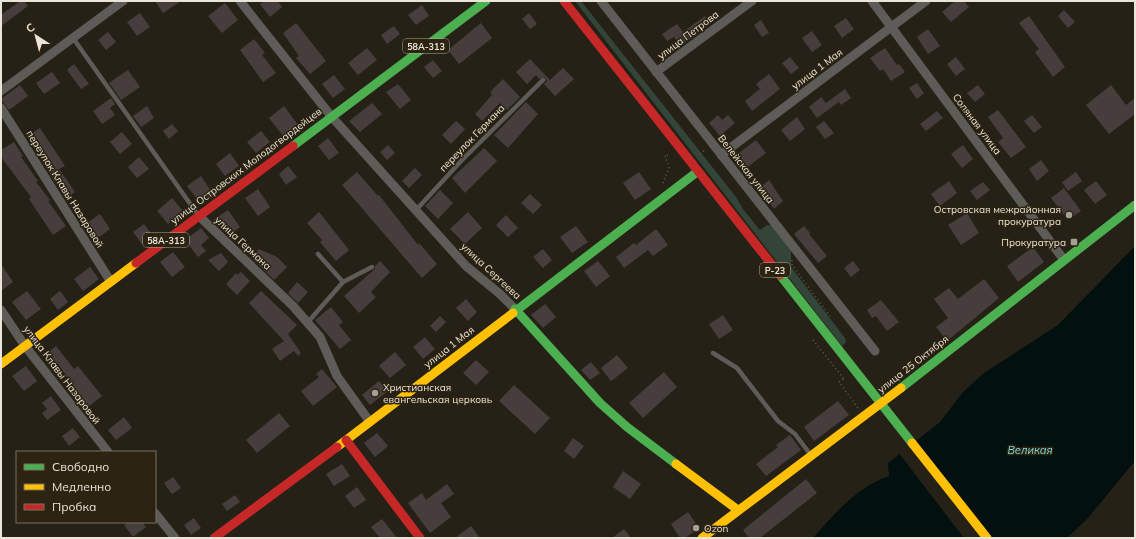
<svg xmlns="http://www.w3.org/2000/svg" width="1136" height="539" viewBox="0 0 1136 539" font-family="Mulish,sans-serif">
	<rect width="100%" height="100%" fill="#262117"/>
	<path fill="#334438" d="M575,1H581L736,197L743,209L760,230L767,225H772L791,250V267L845,338L846,342L842,346Z"/>
	<path fill="#031010" d="M1135,246V461L1088,518L1067,538H813C835,513 857,487 889,476L888,463L940,422L963,392L984,373L1058,325Z"/>
	<path fill="#262117" d="M915,439L993,538H964L898,452Z"/>
	<path fill="#463e3c" d="M20,1H24L28,6L1,26V15Z
		M155,1H181L163,13Z
		M265,1H278L282,7L270,17L260,4Z
		M955,1H964L969,7L951,22L942,12Z
		M225,3L238,20L222,33L208,16Z
		M422,5L429,16L416,25L408,15Z
		M1064,10L1075,22L1068,28L1058,16Z
		M140,13L150,27L137,36L127,22Z
		M529,13L537,24L530,29L522,19Z
		M705,16L710,24L681,46L674,37L667,41L662,34L677,24L683,32Z
		M1029,16L1065,67L1053,77L1035,52L1039,49L1019,23Z
		M846,18L854,29L842,38L834,26Z
		M761,20L769,33L762,37L754,25Z
		M296,23L326,61L310,74L296,58L299,56L283,33Z
		M481,23L492,38L459,64L448,50Z
		M394,26L400,34L387,44L381,35Z
		M928,29L940,46L928,54L917,37Z
		M812,31L822,45L812,52L802,38Z
		M108,32L116,42L106,50L98,40Z
		M254,39L265,53L262,55L276,73L263,82L240,50Z
		M367,48L377,60L358,75L348,63Z
		M885,48L897,65L899,64L905,72L891,81L883,69L880,71L870,58Z
		M790,57L799,68L791,74L782,63Z
		M956,57L965,69L956,76L947,64Z
		M530,59L550,80L563,68L574,79L555,96L544,84L547,81L544,77L539,79L536,75L527,84L516,72Z
		M433,60L442,71L433,78L424,67Z
		M74,64L89,84L81,89L67,70Z
		M128,70L140,87L121,100L109,83Z
		M52,72L60,83L44,94L36,83Z
		M769,74L780,89L752,111L745,101L760,89L756,84Z
		M334,75L345,89L333,98L322,84Z
		M503,79L520,97L507,110L500,103L482,121L475,114L492,95L490,92Z
		M917,83L924,93L917,99L909,88Z
		M398,84L411,100L400,109L386,92Z
		M20,85L28,96L9,110L1,99Z
		M978,85L985,94L975,102L967,93Z
		M1111,85L1126,105L1135,98V114L1109,134L1086,105Z
		M845,89L851,98L841,105L839,102L817,118L809,107L821,97L826,103Z
		M111,98L115,104L110,108L115,115L102,124L93,111Z
		M526,102L538,114L508,148L494,135Z
		M372,103L382,114L360,132L349,121Z
		M147,106L154,118L141,127L133,116Z
		M284,106L298,125L283,136L269,118Z
		M998,110L1026,147L1011,158L998,142L1003,138L988,117Z
		M937,111L943,118L926,131L920,124Z
		M718,115L722,120L728,115L735,123L720,136L709,123Z
		M1032,115L1042,127L1034,133L1024,121Z
		M797,117L805,129L790,141L781,130Z
		M456,121L465,129L451,144L442,135Z
		M824,121L834,133L825,139L816,127Z
		M172,124L178,131L169,139L163,131Z
		M40,128L65,166L59,169L75,192L66,198L42,161L45,159L29,135Z
		M261,131L270,142L256,153L247,142Z
		M122,132L132,144L120,154L110,142Z
		M328,138L339,153L329,160L318,146Z
		M756,140L766,153L745,169L735,156Z
		M14,142L23,156L21,157L38,181L36,182L50,200L48,201L66,226L53,235L29,199L31,197L1,157V150Z
		M388,145L395,153L387,160L380,152Z
		M963,145L973,159L962,168L951,154Z
		M484,148L497,161L465,193L452,178Z
		M230,153L239,166L225,176L216,164Z
		M139,157L149,169L137,178L128,167Z
		M1041,160L1049,171L1037,181L1029,169Z
		M288,166L297,177L286,185L279,174Z
		M415,168L422,175L409,188L402,181Z
		M357,172L378,196L379,195L418,245L419,243L437,264L422,278L342,185Z
		M639,172L651,189L635,200L623,183Z
		M1076,172L1082,181L1068,191L1062,182Z
		M201,176L211,191L198,200L187,186Z
		M769,180L783,201L774,209L758,189Z
		M949,181L957,193L940,206L931,194Z
		M1096,181L1107,195L1095,204L1084,190Z
		M983,182L990,190L977,200L970,191Z
		M1064,188L1081,211L1068,220L1051,198Z
		M258,189L270,207L258,216L245,198Z
		M440,190L453,203L438,219L425,206Z
		M530,194L542,205L533,214L521,203Z
		M172,198L183,211L168,224L157,211Z
		M228,210L240,227L228,236L213,220Z
		M319,212L349,250L336,261L320,242L322,240L307,223Z
		M468,212L482,228L465,244L450,229Z
		M967,213L979,233L961,245L948,225Z
		M100,214L110,229L95,240L84,225Z
		M506,215L518,228L508,237L496,225Z
		M144,224L153,236L142,244L133,232Z
		M576,226L588,242L572,253L560,237Z
		M804,226L810,233L809,234L827,256L818,263L794,234Z
		M201,228L209,238L201,245L206,251L198,257L185,240Z
		M656,229L668,245L653,256L648,250L624,268L616,257L634,243L636,245Z
		M1033,247L1044,262L1018,282L1007,266Z
		M259,249L277,257L287,267L274,280L251,257Z
		M543,249L552,260L543,268L533,257Z
		M173,252L185,267L172,277L160,262Z
		M221,253L228,262L219,271L208,260Z
		M380,261L390,272L371,292L376,297L359,313L344,296L375,269V266Z
		M598,261L610,276L596,287L584,271Z
		M853,261L860,270L851,277L844,268Z
		M1,264L13,282L1,291Z
		M90,267L99,279L83,291L74,279Z
		M241,272L250,281L237,295L226,284L236,273L237,275Z
		M984,279L999,298L947,341L936,327L948,318L934,299L949,288L958,299Z
		M297,282L308,292L298,303L288,293Z
		M27,291L41,309L26,320L12,302Z
		M60,291L68,302L58,310L50,299Z
		M261,291L297,325L288,334L301,353L298,356L294,351L280,361L272,349L284,341L249,303Z
		M466,299L477,312L468,321L456,308Z
		M881,300L899,322L887,331L876,316L872,318L867,310Z
		M545,304L556,317L543,328L531,315Z
		M331,307L343,322L339,325L351,340L340,349L315,320Z
		M723,315L733,330L719,339L709,324Z
		M440,316L446,322L436,332L430,326Z
		M425,337L435,349L423,359L413,347Z
		M56,346L74,369L78,366L102,396L88,407L58,364L55,367L45,355Z
		M395,352L406,365L390,378L379,366Z
		M617,355L628,368L611,381L601,368Z
		M476,360L489,372L476,385L463,373Z
		M591,362L600,373L590,380L581,370Z
		M26,366L37,381L24,391L12,376Z
		M322,369L337,387L313,406L301,391L319,377L316,374Z
		M664,372L677,387L643,418L629,403Z
		M379,381L388,391L370,405L362,395Z
		M514,385L550,418L535,434L499,401Z
		M51,396L61,410L47,420L42,413L47,409L42,403Z
		M838,401L849,415L814,441L804,427Z
		M279,413L290,426L257,453L246,440Z
		M124,417L132,428L116,440L108,430Z
		M73,428L80,437L69,446L62,436Z
		M377,433L388,446L375,457L364,443Z
		M790,435L801,450L766,476L756,464L778,447L776,445Z
		M573,438L584,446L574,459L564,451Z
		M342,464L350,476L334,486L326,474Z
		M623,471L641,484L630,499L613,487Z
		M173,477L181,488L172,494L164,483Z
		M806,479L817,493L760,538H749L743,530Z
		M447,484L454,494L441,503L451,517L430,533L408,503L422,493L426,500Z
		M357,487L366,500L354,508L345,496Z
		M235,495L240,502L227,511L222,504Z
		M688,512L699,528L685,538H680L671,524Z
		M194,518L201,528L191,535L184,525Z
		M382,519L397,538H380L371,527Z
		M128,522H142L146,527L133,537L124,525Z
		M471,526L480,538H455Z
		M624,529L631,538H612Z"/>
	<g fill="none" stroke-linecap="round" stroke-linejoin="round">
		<path stroke="#605d58" stroke-width="1.5" stroke-dasharray="1 3" stroke-linecap="butt" d="M700,154L706,149
			M663,183L669,168L665,155H668
			M792,260V265L830,316
			M813,340L844,379
			M843,379L839,382L858,408"/>
		<path stroke="#5e5c58" stroke-width="4.5" d="M73,38L198,215
			M416,210L462,160L543,80
			M318,254L343,282
			M308,322L343,282L372,267
			M713,353L737,368L778,421L795,434L810,454"/>
		<path stroke="#5e5c58" stroke-width="9" d="M240,1L331,116L466,266L500,294L515,309
			M601,1L875,351
			M872,1L1064,260
			M656,72L752,1
			M1,91L123,1
			M1,108L111,282
			M721,155L926,1
			M199,216L293,306L320,337L337,376L370,422
			M1,310L25,346L108,452
			M155,513L175,538"/>
		<path stroke="#4caf50" stroke-width="9" d="M293,146L486,1
			M780,275L912,443
			M515,309L600,403L627,427L676,464
			M513,313L697,172
			M901,388L1135,205"/>
		<path stroke="#ffc107" stroke-width="9" d="M1,364L136,263
			M912,443L987,538
			M337,447L513,313
			M676,464L738,510
			M702,538L901,388"/>
		<path stroke="#c62828" stroke-width="9" d="M564,1L780,275
			M136,263L293,146
			M346,440L420,538
			M214,538L337,447"/>
	</g>
	<g fill="#a5a095" stroke="#2c2311" stroke-width="1.5">
		<circle cx="1069" cy="215" r="4"/>
		<rect x="1070" y="238" width="8" height="8" rx="2"/>
		<circle cx="375" cy="393" r="4"/>
		<circle cx="696" cy="528" r="4"/>
	</g>
	<g text-anchor="middle" dominant-baseline="central" stroke-width="3" stroke-linejoin="round" paint-order="stroke">
		<g fill="#2c2311" stroke="#b1aa9d" stroke-width="1">
			<rect x="403" y="39" width="46" height="14" rx="3"/>
			<rect x="143" y="233" width="46" height="14" rx="3"/>
			<rect x="760" y="263" width="30" height="14" rx="3"/>
		</g>
		<g font-size="9" font-weight="bold" fill="#eae4d9">
			<text x="426" y="46">58А-313</text>
			<text x="166" y="240">58А-313</text>
			<text x="775" y="270">Р-23</text>
		</g>
		<g font-size="10" fill="#eae4d9" stroke="#2c2311">
			<text transform="translate(688 35) rotate(-37)">улица Петрова</text>
			<text transform="translate(817 69) rotate(-37)">улица 1 Мая</text>
			<text transform="translate(977 124) rotate(53)">Соляная улица</text>
			<text transform="translate(472 138) rotate(-46)">переулок Германа</text>
			<text transform="translate(246 166) rotate(-37)">улица Островских Молодогвардейцев</text>
			<text transform="translate(746 169) rotate(52)">Велейская улица</text>
			<text transform="translate(65 189) rotate(58)">переулок Клавы Назаровой</text>
			<text transform="translate(243 243) rotate(43)">улица Германа</text>
			<text transform="translate(491 271) rotate(43)">улица Сергеева</text>
			<text transform="translate(449 347) rotate(-38)">улица 1 Мая</text>
			<text transform="translate(913 364) rotate(-38)">улица 25 Октября</text>
			<text transform="translate(62 375) rotate(53)">улица Клавы Назаровой</text>
		</g>
		<g font-size="10" fill="#eae4d9" stroke="#2c2311" text-anchor="end">
			<text x="1061" y="209">Островская межрайонная<tspan x="1061" dy="12">прокуратура</tspan></text>
			<text x="1066" y="242">Прокуратура</text>
			<text x="383" y="387" text-anchor="start">Христианская<tspan x="383" dy="12">евангельская церковь</tspan></text>
			<text x="704" y="528" text-anchor="start">Ozon</text>
		</g>
		<g font-size="11" font-style="italic" fill="#83d6d8" stroke="#2c2311">
			<text x="1030" y="450">Великая</text>
		</g>
	</g>
	<rect width="1136" height="539" fill="none" stroke="#eae4d9" stroke-width="4"/>
	<rect x="16" y="451" width="140" height="72" fill="#2c2311" stroke="#787061"/>
	<rect x="24" y="464" width="20" height="6" fill="#4caf50" stroke="#787061"/>
	<text x="52" y="471" font-size="12" fill="#eae4d9">Свободно</text>
	<rect x="24" y="484" width="20" height="6" fill="#ffc107" stroke="#787061"/>
	<text x="52" y="491" font-size="12" fill="#eae4d9">Медленно</text>
	<rect x="24" y="504" width="20" height="6" fill="#c62828" stroke="#787061"/>
	<text x="52" y="511" font-size="12" fill="#eae4d9">Пробка</text>
	<g transform="translate(36 36) rotate(324)" stroke="#2c2311" stroke-width="3" paint-order="stroke">
	<path d="M0-3L7 15L0 10L-7 15Z" fill="#eae4d9"/>
	<text y="-6" font-size="11" font-weight="bold" text-anchor="middle" fill="#eae4d9">С</text>
	</g>
</svg>
